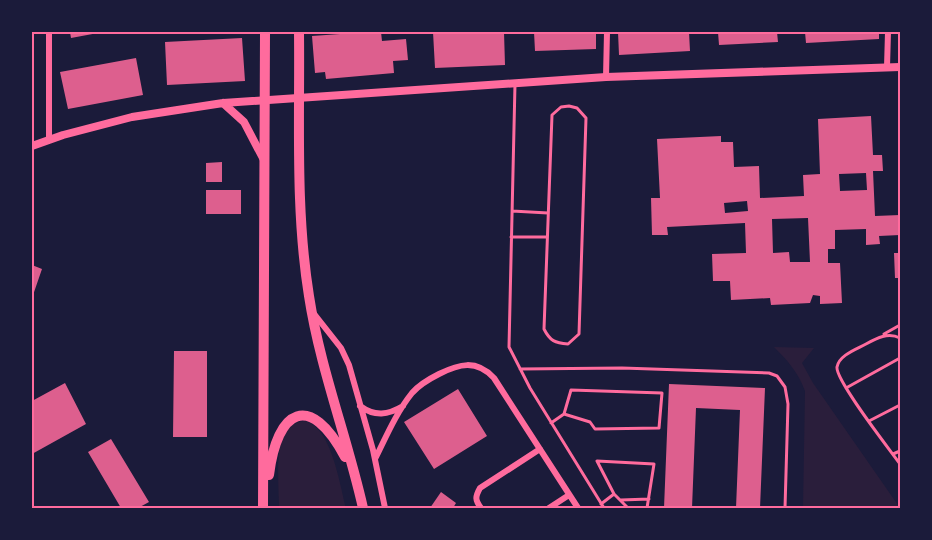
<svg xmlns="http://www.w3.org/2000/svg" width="932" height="540" viewBox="0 0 932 540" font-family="Literata,serif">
	<rect width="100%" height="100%" fill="#1b1b3a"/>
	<path fill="#2a1e3b" d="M774,347L814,348L802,363L813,383L900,508H803L805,391C798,372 788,361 774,347Z
		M304,421C331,425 340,485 346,508H279C279,489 275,449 284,433C288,426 297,422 304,421Z"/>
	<path fill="#dd5f8e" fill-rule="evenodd" d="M70,32H98V33L71,38Z
		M368,32H381L382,41L406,39L408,60L393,61L394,73L326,79L325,72L315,73L312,36Z
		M433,32H504L505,65L435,68Z
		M534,32H596V49L535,51Z
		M618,32H689L690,51L619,55Z
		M718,32H777L778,42L719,45Z
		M805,32H879V39L806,43Z
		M242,38L245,81L167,85L165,42Z
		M136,58L143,95L68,109L60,72Z
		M871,116L873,155H882L883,171H873L875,216L900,215V235L879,236L880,244L866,245V229L835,230V249H828V263H840L842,303L820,304V296L813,295L810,303L771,305L770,298L731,300L730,281H713L712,254L746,253L745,223L667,227L668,235H652L651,198H660L657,139L721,136V142H733L734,167L759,166L760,198L804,196L803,175L820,174L818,119ZM866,173L867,190L840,191L839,174ZM747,201L748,211L725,213L724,203ZM808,218L810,262H790L789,252L773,253L772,219Z
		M222,162V182H206V163Z
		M206,190H241V214H206Z
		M894,253H900V278H895Z
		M32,265L42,269L32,298Z
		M174,351H207V437H173Z
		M65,383L86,424L32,454V401Z
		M669,384L765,388L760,508H736L740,410L696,408L692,508H664Z
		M458,389L487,436L434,469L404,422Z
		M111,439L149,502L138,508H121L88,452Z
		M441,492L456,503L453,508H430Z"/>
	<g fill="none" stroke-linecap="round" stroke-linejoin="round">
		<path stroke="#ff6b9d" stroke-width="3" d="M515,84L509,347L530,388L604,508
			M569,106L577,108L586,118L579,334L568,344C555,343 550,341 544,329L552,115L561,107Z
			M512,211L548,213
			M511,237H547
			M884,334L900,325
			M900,338C888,332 877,338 866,344C857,349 839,355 837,367C835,380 890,450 900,464
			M520,369L622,368L769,373L777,376L785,387L788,404L785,508
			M846,388L900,358
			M869,421L900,405
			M551,423L564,414L571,390L662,393L659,428L595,429L590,422L564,414
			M893,454L900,451
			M621,500L649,499
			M601,504L614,494
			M628,508L614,494L597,461L654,464L647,508"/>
		<path stroke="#ff6b9d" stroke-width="6" d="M887,67L888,32
			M606,77L607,32
			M49,139V32
			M315,315L341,348L349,365L373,450L385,508
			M360,406C375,417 388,415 403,406
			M375,459C386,437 396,413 412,393C419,385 429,379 439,374C459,364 476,359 494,378L578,508
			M481,508C475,500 475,497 480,488L540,449
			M549,508L569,495"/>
		<path stroke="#ff6b9d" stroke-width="8" d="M223,103L244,122L264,160
			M32,146L63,135L132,117L223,103L606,77L900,67"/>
		<path stroke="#ff6b9d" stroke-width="10" d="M299,32C300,119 295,209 309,296C320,368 347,437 363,508
			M269,475C277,409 310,391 345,457
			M263,508L265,32"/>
	</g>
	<rect width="932" height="540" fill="none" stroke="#1b1b3a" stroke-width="66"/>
	<rect x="33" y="33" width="866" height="474" fill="none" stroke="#ff6b9d" stroke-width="2"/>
</svg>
